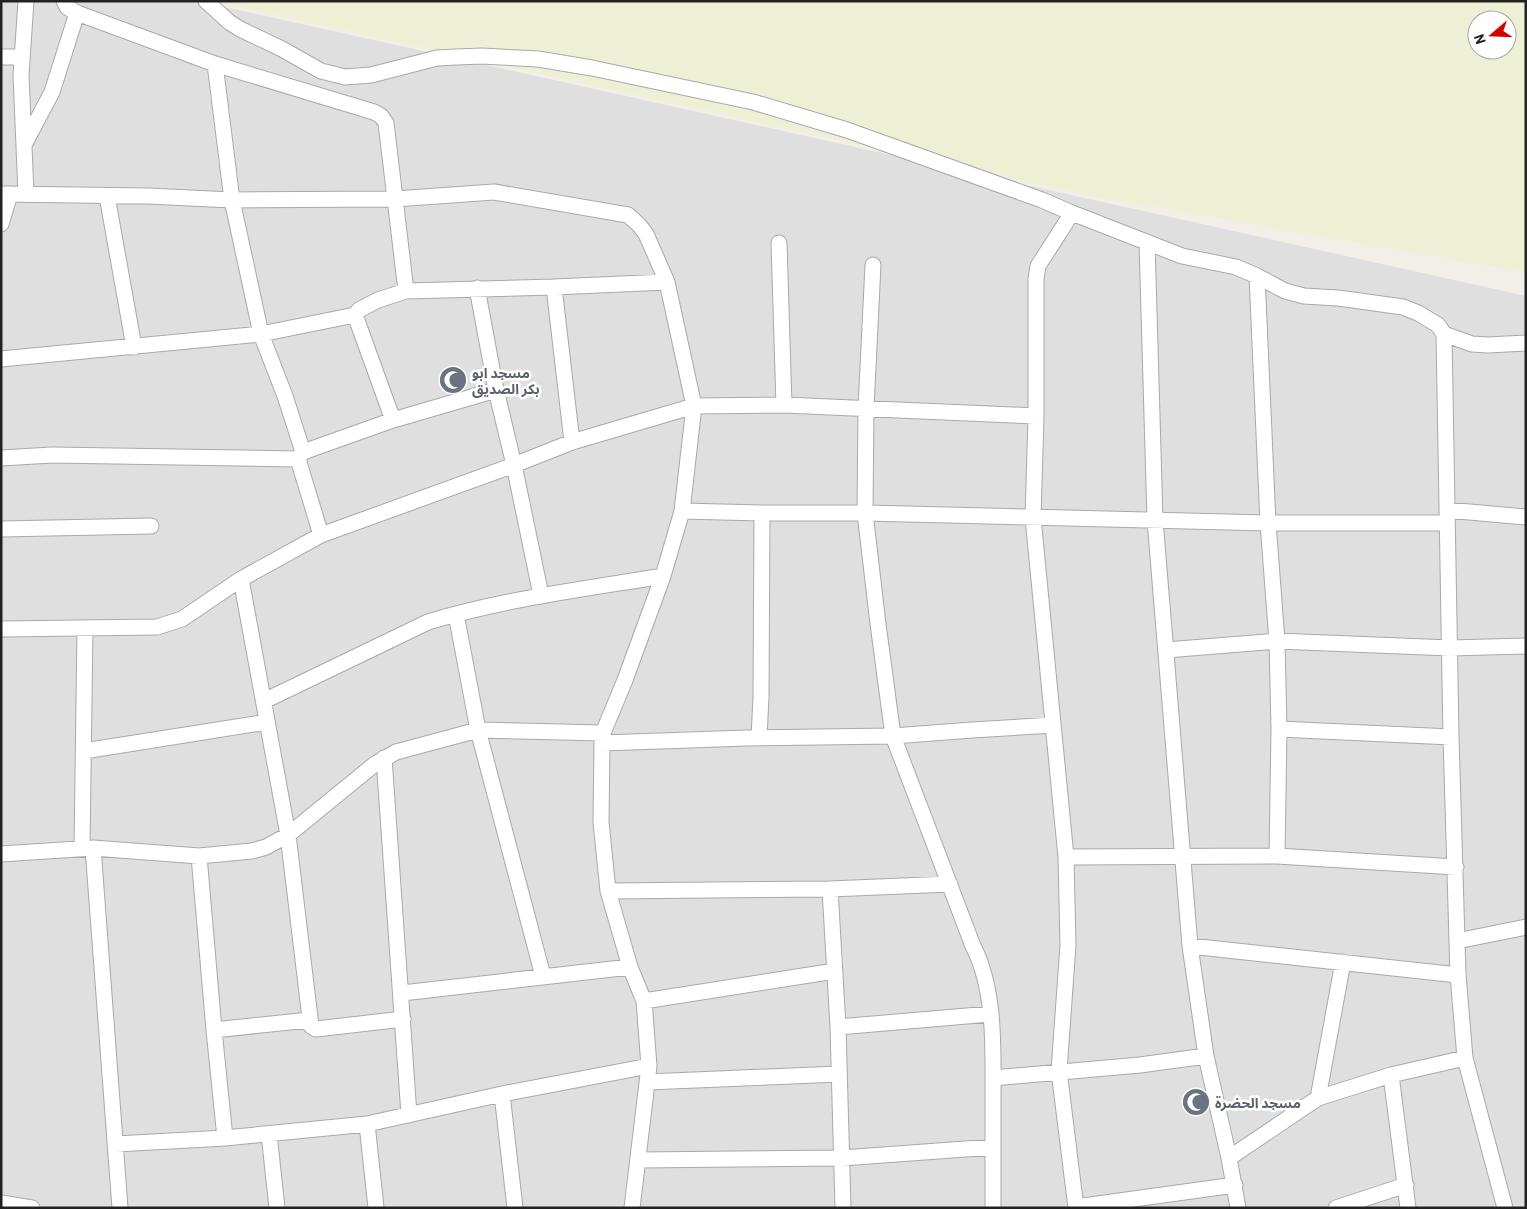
<svg xmlns="http://www.w3.org/2000/svg" width="1527" height="1209" viewBox="0 0 1527 1209" font-family="Barlow,'Noto Sans Arabic',sans-serif">
	<rect width="100%" height="100%" fill="#f2efe9"/>
	<path fill="#e0dfdf" d="M1,1H198L1526,296V1208H1Z"/>
	<path fill="#eef0d5" fill-rule="evenodd" d="M221,1H1526V273L1081,194L230,5ZM1477,20H1507V50H1477Z"/>
	<g fill="none" stroke-linecap="round" stroke-linejoin="round">
		<defs>
			<path id="minor" d="M26,1L21,75L26,194
				M64,1L67,7L77,13L215,64L374,112L381,116L386,123L406,291
				M206,1L229,22L240,29L282,49L321,71L345,77L371,75L437,58L456,57L482,56L538,59L592,68L753,102L847,130L1042,200L1072,213L1182,256L1236,267L1257,276L1285,291L1304,296L1338,298L1403,307L1418,313L1438,325L1444,334L1472,344L1488,345L1526,343
				M1,57H22
				M215,64L232,200L261,334L285,396L303,452L298,459L321,535
				M25,143L52,92L77,13
				M1,194L148,196L232,200L395,199L494,192L628,215L639,225L646,234L667,282L694,406L682,511L663,576L625,680L603,733L602,743L601,822L608,891L630,967L644,1001L649,1066L632,1208
				M107,196L134,347
				M1072,213L1038,266L1036,279V416L1033,518L1066,857L1068,945L1059,1071L1076,1208
				M1,224L10,194
				M1147,242L1155,520L1190,946L1206,1056L1229,1158L1238,1208
				M779,243L784,405
				M873,265L866,408L865,513L878,624L893,736L973,946C996,990 993,1052 993,1100C993,1136 993,1172 993,1208
				M1257,276L1268,523L1277,641L1279,729L1277,856
				M554,287L572,442
				M477,288L496,390L514,465L541,595
				M355,315L393,420
				M1444,334L1451,737L1458,975L1465,1058L1505,1208
				M1,359L261,334L355,315L359,310L378,300L406,291L554,287L667,282
				M303,452L393,420L496,390
				M1,458L52,455L298,459
				M1447,510L1526,517
				M682,511L762,513H865L1268,523H1447
				M1,529L151,526
				M241,579L288,835L311,1026L316,1029L403,1019
				M456,614L478,730L543,976
				M1,629L157,627L182,619L241,579L321,535L514,465L572,442L694,406L784,405L1036,416
				M1166,650L1277,641L1450,648L1526,646
				M264,701L428,622C504,599 584,589 663,576
				M1279,729L1451,737
				M759,738L761,697L762,513
				M602,743L747,738L893,736L972,730L1053,725
				M84,751L267,722
				M384,758L409,1115
				M82,848L85,628
				M93,848L120,1208
				M1,854L93,848L199,856L252,851L266,847L288,835L375,764L396,752L478,730L603,733
				M199,856L214,1030L225,1138
				M1066,857L1277,856L1456,867
				M830,889L838,1027L843,1208
				M608,891L830,889L950,884
				M1457,941L1526,927
				M1190,946L1458,975
				M402,993L630,967
				M644,1001L835,971
				M838,1027L990,1014
				M214,1030L309,1020
				M1391,1075L1408,1208
				M993,1078L1140,1065L1206,1056
				M647,1082L839,1074
				M502,1094L515,1208
				M1318,1098L1343,962
				M367,1124L376,1208
				M269,1134L277,1208
				M116,1144L225,1138L367,1124L502,1094L649,1066
				M1229,1158L1318,1098L1391,1075L1465,1058
				M638,1160L842,1158L993,1147
				M1,1203L32,1208
				M1076,1207L1235,1185
				M1336,1208L1406,1185"/>
		</defs>
		<use href="#minor" stroke="#a9a9a9" stroke-width="17"/>
		<use href="#minor" stroke="#fff" stroke-width="15"/>
	</g>
	<defs>
		<symbol id="mosque-disc" viewBox="-11 -11 22 22"><circle r="9.5" fill="#6b7280" stroke="#fff"/><path d="M3.5-4.9A6 6 0 1 0 3.5 4.9A5 5 0 1 1 3.5-4.9Z" fill="#fff"/></symbol>
	</defs>
	<g fill-rule="evenodd">
		<use href="#mosque-disc" x="437" y="364" width="32" height="32"/>
		<use href="#mosque-disc" x="1180" y="1086" width="32" height="32"/>
	</g>
	<g text-anchor="middle" dominant-baseline="central" stroke-width="5" stroke-linejoin="round" paint-order="stroke">
		<g font-size="14" font-weight="bold" fill="#5b616d" stroke="#fff" text-anchor="start">
			<text x="472" y="372">مسجد ابو<tspan x="472" dy="16">بكر الصديق</tspan></text>
			<text x="1215" y="1102">مسجد الحضرة</text>
		</g>
	</g>
	<rect width="1527" height="1209" fill="none" stroke="#222222" stroke-width="5"/>
	<g transform="translate(1492 35) rotate(251)"><circle r="24" fill="#ffffff" stroke="#a7a7a7"/>
	<path d="M0-4L9 19L0 12L-9 19Z" fill="#d40000"/>
	<text y="-8" font-size="14" font-weight="bold" text-anchor="middle" fill="#222222">N</text>
	</g>
</svg>
